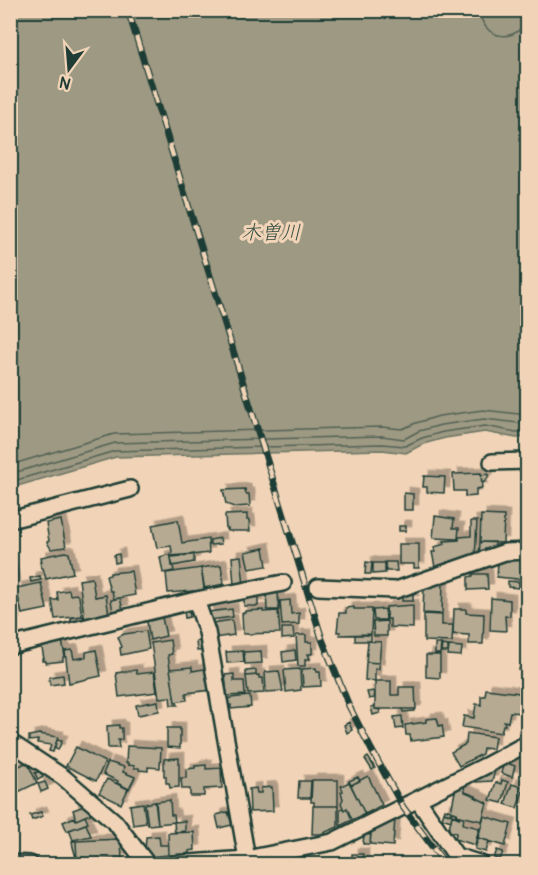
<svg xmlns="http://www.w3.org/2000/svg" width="538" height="875" viewBox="0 0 538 875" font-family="Pangolin,'Klee One',sans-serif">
	<defs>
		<filter id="shadow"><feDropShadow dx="5.5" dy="-5.5" stdDeviation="0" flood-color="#0004"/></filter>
	</defs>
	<rect width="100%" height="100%" fill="#f1d4b7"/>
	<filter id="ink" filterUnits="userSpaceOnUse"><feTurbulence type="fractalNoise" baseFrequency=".0167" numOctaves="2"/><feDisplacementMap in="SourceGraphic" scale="12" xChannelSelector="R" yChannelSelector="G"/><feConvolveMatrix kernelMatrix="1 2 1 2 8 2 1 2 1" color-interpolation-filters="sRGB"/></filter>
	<g filter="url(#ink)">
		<path fill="#9e9983" stroke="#6b7463" stroke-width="1.5" d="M11,10L497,11L487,13L488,15L502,11L503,14L514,11H527V437L516,438L485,432L445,438L423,444L406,453L382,450L116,457L11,488Z"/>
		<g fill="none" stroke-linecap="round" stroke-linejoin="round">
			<path stroke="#526254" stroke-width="1.5" d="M480,10C481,42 522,45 528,14
				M10,465L114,434L382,427L402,429L416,423L439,416L483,410L528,415
				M10,474L115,443L382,436L404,439L419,431L441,425L484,419L528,424
				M10,482L115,451L382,444L405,446L422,438L443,432L485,426L516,432H528"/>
		</g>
		<path fill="#b6aa93" stroke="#1f3d34" stroke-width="1.5" filter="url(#shadow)" d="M481,473L482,488L476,489V496L465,497V491H454L453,474Z
			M488,474V478L482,484L481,475Z
			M424,476L445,477L444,493L427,492V487H423Z
			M245,489L246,494H249L250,506L234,507L226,504L223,490Z
			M521,492H525V508H521Z
			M404,493L413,494V510H404Z
			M247,514V520H249L250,531H228V528L226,529L225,515Z
			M481,515L504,516L503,543L480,542Z
			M435,516L454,519L453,528H459L458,539L433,538Z
			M61,520L66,547L51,549L47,542L49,541L46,523Z
			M178,520L182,543L208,539L209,553L173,557L171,546L157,548L152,525Z
			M471,521H477L475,558L447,562L448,565L435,567L432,552H435L434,547L445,544L444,541L459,540V537L471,536Z
			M399,526H406V531H399Z
			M220,538L221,544L210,545V540Z
			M480,542H495V547L479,557Z
			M399,544H419V568H414V564H399Z
			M264,548L267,566L249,569L245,552Z
			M65,552L69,553L73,573L46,579L43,568H41L40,562H42L41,557Z
			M119,554L120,562L115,563L114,555Z
			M170,554L174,571L163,573L160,557Z
			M194,554V562L172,566L171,556Z
			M241,556L244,586H234L232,557Z
			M513,557H528V580L497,577L498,562H500V559L513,560Z
			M366,562L372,563L371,574H365Z
			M385,562H396L397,571H386Z
			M373,563H385V573L373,574Z
			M221,565L224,584L204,588L201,568Z
			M201,568L205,590L168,593L166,573Z
			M11,569L15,586L13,587H10Z
			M131,571L135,595L114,599L112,591H110L106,576L110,575V573Z
			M473,574H487L488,589L468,590V577L473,576Z
			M40,576L41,580L31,582L30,578Z
			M92,578L95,597L106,595L109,615L85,621L79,580Z
			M508,581L519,582V588L508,587Z
			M41,583L47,609L22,614L16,588Z
			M424,584H443L442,614L423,613Z
			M69,590L70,595L76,594L79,597L82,616L55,619L52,600H58L57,592Z
			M266,591H278L279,610H267Z
			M258,593V606H244V594Z
			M402,594H413V601H402Z
			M120,598L123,610L113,612L111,600Z
			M491,598L510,600V616H505L506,631L490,630Z
			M290,600L291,614L299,613V624L282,625L280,601Z
			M16,602L19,618L11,619L10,603Z
			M413,605V628L390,627V619H387L386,607Z
			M354,607V609H372L371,634L340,635V632H337L339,613H346V608Z
			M189,609L190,617L185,618L184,610Z
			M232,609L233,617L209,620L208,612Z
			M385,609L386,620H374L373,610Z
			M454,609H466V613L484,614L483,644H469V635L453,634Z
			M263,610V612L278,611L280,633L243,634L242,613H245V611Z
			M161,613L166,636L150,640L146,616Z
			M424,614L442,615V625H453L452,642L424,641Z
			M83,616L84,625L71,624V618Z
			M232,620L234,635L214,638L212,623Z
			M387,621V636H374L373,622Z
			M282,628H293L294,638L282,639Z
			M146,631L149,649L121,655L120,648L122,647L118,637L124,634Z
			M528,631V653L523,652Z
			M296,635H306V642H312V654H308L310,659H305V666H298Z
			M355,635H371V641H355Z
			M62,640L65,657H63V661L46,663V661H42V659H44L41,643Z
			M170,640L172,654L168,655L175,702H177L178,705H171L170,697L159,698L151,643Z
			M207,640L209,650L197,651L196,641Z
			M368,641L381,642L379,663L366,662Z
			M435,644H441L440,654H435Z
			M442,645L448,646V652H441Z
			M449,646L462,647L461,656L448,655Z
			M72,650L74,659L86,657V652L96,650L101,676L69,683L65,651Z
			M295,650L296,660L283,662L282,652Z
			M243,651L244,662L227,663L226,652Z
			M261,651L262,663L245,664L244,652Z
			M426,655H440V678L426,677Z
			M366,662L379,663V669H375V681L365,680Z
			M521,664L528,666V672L519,670Z
			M192,667V671L209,668L212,690L186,693L187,700L175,702L170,669Z
			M316,668L317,672H320L321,686L303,687L302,669Z
			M300,669L301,690L286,692L284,670Z
			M136,670L137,674L154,672L157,692L119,697L116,673Z
			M256,670V675L246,676V671Z
			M279,671L283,691L266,692L265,672Z
			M234,674V681H244L245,695L227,696L225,675Z
			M63,675L64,683L50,685L49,677Z
			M259,675V678H263L264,693L248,694L246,676Z
			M375,681H391V695H399V687H415L416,709H375Z
			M486,689L528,694L526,710H528V726L521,724L522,713L510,712L508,722L504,721L505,725H503L501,733L462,727L464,716L474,718L476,704L481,705V696H485Z
			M373,691L375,698L369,699L367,692Z
			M250,696L251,707L231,709V705L228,706V699L230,698Z
			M158,701L159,711L138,715L136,705Z
			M375,706V709L380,710V713L373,715L371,707Z
			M402,709H415V711L403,712Z
			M402,716L403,728L396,729L394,717Z
			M437,718L439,726L442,725L444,737L411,741L410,735H406L405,725L426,722V719Z
			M349,722L352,730L347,733L344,725Z
			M119,725V728H122V740H118L119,748H108L107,726Z
			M167,728H180V748L167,747Z
			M467,733L495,737L493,749L483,748L482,754L459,766L451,752L466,744Z
			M39,734L58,737L53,752L49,751L51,745L37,743L38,740L29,741V736Z
			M57,740L62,741L58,750L54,748Z
			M127,746L161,748L160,768L148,767V771L139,770V768H134V766L128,765V763H126Z
			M76,747L105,762L96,781L66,766Z
			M368,757L375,768L372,770L365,759Z
			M179,758V787L170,788L169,783H166V776H164V759Z
			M27,762L37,783L14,794L10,786V771Z
			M108,762L124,767L123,772L135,777L129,789L117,783L118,781L103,774Z
			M504,762L515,766L512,777L501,773Z
			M206,765V769L221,768L222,788L204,789V796H190V789H182L181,778H186V769L195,768V766Z
			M40,771L43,777L38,780L35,773Z
			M486,771H495L492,781L476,782L478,774Z
			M368,776L382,805L365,814L351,785Z
			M358,777L360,781L351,785L349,781Z
			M107,779L128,789L121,804L99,793Z
			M312,780H338V806H314V802H311Z
			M502,780L508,782L502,803L490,800L496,782L501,784Z
			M299,781H311L310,798H298Z
			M45,782L48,789L41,792L38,784Z
			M349,782L365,814L352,820L347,808L344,810L341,803L343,799L341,792L343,791L341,786Z
			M512,784L524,788L517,808L505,804Z
			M464,785L465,792L476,796L475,797L487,803L482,821L456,815L457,813L451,812L456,786Z
			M272,787L273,811L250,812L249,789L256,788L257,793H261V788Z
			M170,800L171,815H174L175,822L158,824L156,802Z
			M155,802L158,824L148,825L145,804Z
			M143,803L146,823L133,825L130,805Z
			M87,805L90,814L76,820L73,810Z
			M313,806H338V827L321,834H312Z
			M343,808L344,810L347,808L352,820L340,826V809Z
			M445,809L457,813L459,818L444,812Z
			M41,812L43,816L32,820L30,815Z
			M228,812L232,825L219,828L216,815Z
			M444,812L452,814L451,821L442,818Z
			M85,816L88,823L67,831L63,822L75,817L76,820Z
			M452,816L464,817L463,824L479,828L475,845L455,839L456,833L448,831Z
			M484,816L511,824L505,846L478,838Z
			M395,818L393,846L370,844L371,831Z
			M185,821V831L175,832L174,822Z
			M86,824L91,836L73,840L69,830Z
			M194,832L195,850L189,851V853L185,854L169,855L168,833Z
			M364,834L371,835L370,844H363Z
			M159,836L160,845H168V855L148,857L147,851L145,852L146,837Z
			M478,838L489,841L486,852L475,849Z
			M120,839L121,840L122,859L77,861L76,841Z
			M72,841H76L77,861L73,847Z
			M497,850L503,852L500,860L494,858Z
			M352,854H363V864H352Z
			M278,861L295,862L294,864H277Z"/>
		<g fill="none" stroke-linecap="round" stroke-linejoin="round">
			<defs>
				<path id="minor" d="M492,462L528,461
					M10,520L130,489
					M318,587L396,590L505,552L528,551
					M196,600L207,632L212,660L247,859
					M10,646L196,600L283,583
					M10,742L63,777L115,822L147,864
					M418,800L456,856L481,864
					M10,863L30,864
					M174,864L247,859L332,842L485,766L528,743"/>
			</defs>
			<use href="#minor" stroke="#1f3d34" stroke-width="20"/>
			<use href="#minor" stroke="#f1d4b7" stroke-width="15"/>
			<defs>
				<path id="rail" d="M128,10L322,639L349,706L371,749L403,807L445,864"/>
			</defs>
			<use href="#rail" stroke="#1f3d34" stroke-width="7"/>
			<use href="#rail" stroke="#f1d4b7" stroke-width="4.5" stroke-dasharray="14" stroke-linecap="butt"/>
		</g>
	</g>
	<g text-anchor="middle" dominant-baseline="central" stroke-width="6" stroke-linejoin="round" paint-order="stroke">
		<g font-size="20" font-style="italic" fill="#324b40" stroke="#f1d4b7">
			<text x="271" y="232">木曽川</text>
		</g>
	</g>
	<rect width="538" height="875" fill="none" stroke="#f1d4b7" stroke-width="36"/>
	<rect x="18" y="18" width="502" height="839" fill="none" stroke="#1f3d34" stroke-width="2" filter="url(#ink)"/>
	<g transform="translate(69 69) rotate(196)" stroke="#f1d4b7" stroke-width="4.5" paint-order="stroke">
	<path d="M0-4.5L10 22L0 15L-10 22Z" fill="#1f3d34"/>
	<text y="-9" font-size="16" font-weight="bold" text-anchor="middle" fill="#1f3d34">N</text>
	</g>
</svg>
